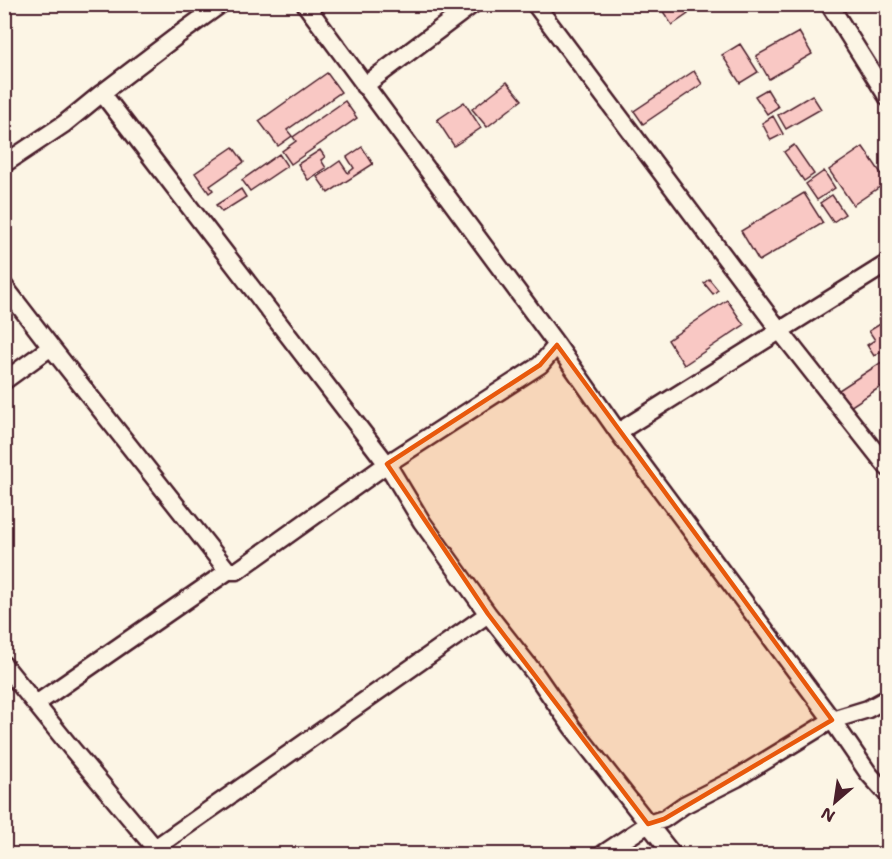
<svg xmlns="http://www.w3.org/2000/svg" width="892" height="859" viewBox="0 0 892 859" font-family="'Shantell Sans',sans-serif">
	<rect width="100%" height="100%" fill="#fcf5e5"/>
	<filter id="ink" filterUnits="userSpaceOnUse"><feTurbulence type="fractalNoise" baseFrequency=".0167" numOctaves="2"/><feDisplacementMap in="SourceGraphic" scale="12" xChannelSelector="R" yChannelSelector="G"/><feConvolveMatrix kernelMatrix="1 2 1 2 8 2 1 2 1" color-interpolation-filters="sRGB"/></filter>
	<g filter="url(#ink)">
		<path fill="#f9c8c4" stroke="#4a1f2b" stroke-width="1.5" d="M658,4H681L688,14L672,25Z
			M799,32L812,54L769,79L756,56Z
			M740,44L758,72L740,83L722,55Z
			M694,71L702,84L643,124L634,111Z
			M327,73L341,92L287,130L292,136L278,146L259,121Z
			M507,82L522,100L487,127L472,109Z
			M767,89L778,107L767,114L755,96Z
			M812,95L821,109L786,129L778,115Z
			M345,101L357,118L291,164L282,151L296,141L293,137Z
			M464,102L481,128L454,146L437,120Z
			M773,116L783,134L771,140L762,123Z
			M794,145L814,174L804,181L784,152Z
			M233,147L244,162L210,186L213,190L209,193L195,173Z
			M362,147L373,164L328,193L317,177L340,161L348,173L354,168L347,157Z
			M863,147L887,182L853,205L829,170Z
			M320,150L325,157L321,160L326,168L308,180L298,164Z
			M279,154L287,166L250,191L242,180Z
			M824,171L835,188L817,200L806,184Z
			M241,189L246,197L222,212L216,205Z
			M804,193L823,223L759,261L741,231Z
			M832,195L845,214L833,222L820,203Z
			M709,279L718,290L713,294L704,283Z
			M727,300L744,325L684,365L668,340Z
			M888,313V347L874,356L867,345L875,340L869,331L882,323L879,318Z
			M888,358V382L850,407L839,390Z
			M881,846L886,854H867Z"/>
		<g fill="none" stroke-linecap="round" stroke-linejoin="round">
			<defs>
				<path id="minor" d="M305,4L557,345L618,432L832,720L869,774L888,795
					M535,4L780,331L888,468
					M829,4L888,98
					M364,86L473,4
					M102,93L387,464L422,522L488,614L536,675L572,727L672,854
					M4,164L64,124L102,93L177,36L221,4
					M4,286L51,347L228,571
					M4,381L51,347
					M618,432L888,263
					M4,665L72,749L160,854
					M36,704L228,571H237L387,464L540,365L557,345
					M155,848L488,614
					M603,854L648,824L664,819L684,805L737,778L832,720L868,709L888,698"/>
			</defs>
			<use href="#minor" stroke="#4a1f2b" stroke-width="21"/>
			<use href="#minor" stroke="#fcf5e5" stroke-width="16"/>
		</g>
	</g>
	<path fill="#e8590c" fill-opacity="0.2" stroke="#e8590c" stroke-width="4.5" stroke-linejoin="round" d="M557,345L832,720L664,819L648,824L488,614L387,464L540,365Z"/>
	<rect width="892" height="859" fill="none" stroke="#fcf5e5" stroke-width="24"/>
	<rect x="12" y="12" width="868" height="835" fill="none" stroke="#4a1f2b" stroke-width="2" filter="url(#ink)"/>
	<g transform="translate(835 802) rotate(209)" stroke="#fcf5e5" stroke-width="4.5" paint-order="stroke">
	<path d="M0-4.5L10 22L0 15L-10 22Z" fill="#4a1f2b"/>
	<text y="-9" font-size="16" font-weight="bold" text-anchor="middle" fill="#4a1f2b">N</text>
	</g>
</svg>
